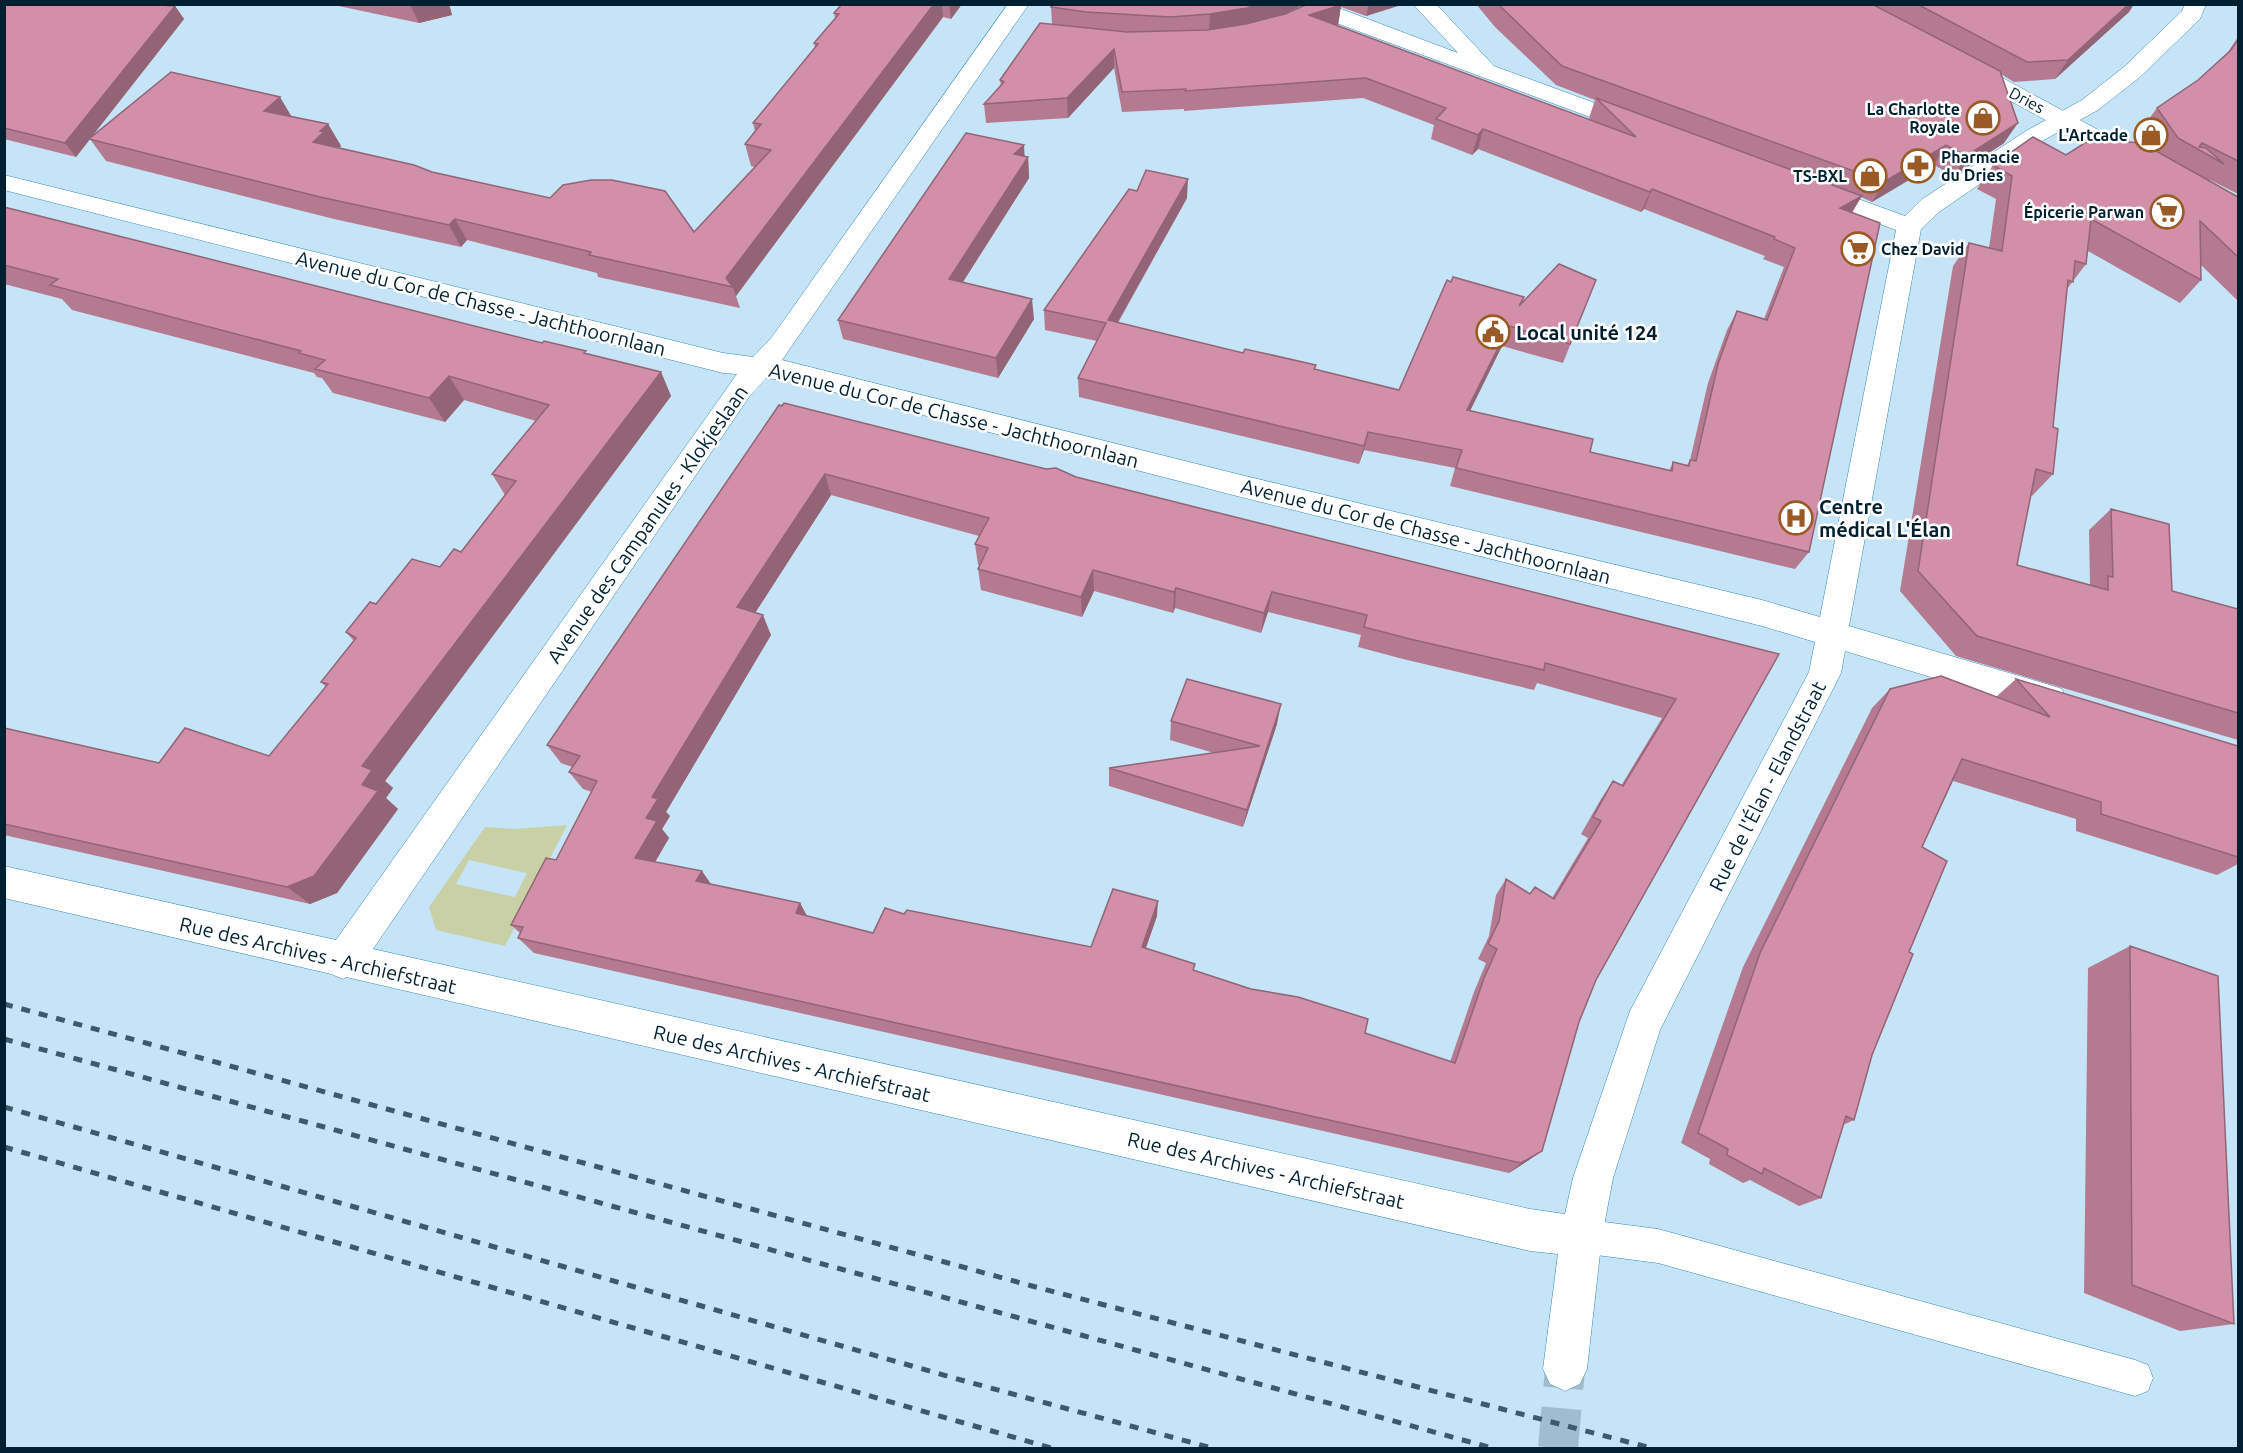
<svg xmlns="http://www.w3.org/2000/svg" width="2243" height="1453" viewBox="0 0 2243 1453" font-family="Ubuntu,sans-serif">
	<rect width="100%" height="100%" fill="#c6e4f7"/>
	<path fill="#c9d0a6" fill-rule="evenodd" d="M567,825L505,946L436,930L429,907L485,827L514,829ZM469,860L526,873H527L515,897L456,884Z"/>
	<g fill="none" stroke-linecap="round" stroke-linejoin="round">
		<path stroke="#9ebdcf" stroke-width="40" stroke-dasharray="40 20" stroke-linecap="butt" d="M1558,1448L1565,1369"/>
		<defs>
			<path id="service" d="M1581,1219L1658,1229L2135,1360L2148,1365L2153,1378L2148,1391L2135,1396L1658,1263L1581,1253L1569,1248L1564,1236L1569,1224Z"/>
			<path id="minor" d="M1008,4H1029L782,360L1237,474L1762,600L1820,617L1896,230L1805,196L1802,191L1805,186L1814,183L1905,216L1921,200L2026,131L2082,100L2124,67L2182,11L2185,4H2206L2200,19L2140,77L2098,110L2042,141L1939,212L1921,229L1849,626L2050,685L2062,689L2066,699L2062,709L2050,713L1845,651L1841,673L1660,1030L1613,1178L1602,1236L1587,1369L1580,1384L1565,1391L1550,1384L1543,1369L1558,1254L1530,1251L346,977L343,979L331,974L4,898V866L336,940L737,374L723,373L4,190V175L723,353L753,357L772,337ZM766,378L791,381L1237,496L1762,626L1815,642L1809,672L1630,1011L1573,1178L1565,1214L1530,1209L373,949L749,397Z
				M1312,4H1328L1458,53L1413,4H1436L1494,66L1641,120L1645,125L1641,130L1633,132L1625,130L1312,14L1309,9Z"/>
			<path id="tertiary" d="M1967,61L1975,63L2148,157L2152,162L2148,167L2140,169L2132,167L1959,73L1956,68L1959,63Z"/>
		</defs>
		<use href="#service" stroke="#3789b5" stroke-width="1"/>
		<use href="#minor" stroke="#3789b5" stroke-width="1"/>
		<use href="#tertiary" stroke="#3789b5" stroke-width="1"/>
		<use href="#service" fill="#fff" fill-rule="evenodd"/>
		<use href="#minor" fill="#fff" fill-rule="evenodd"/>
		<use href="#tertiary" fill="#fff" fill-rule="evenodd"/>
		<path stroke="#3b5b6c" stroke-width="5" stroke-dasharray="9 9" stroke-linecap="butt" d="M4,1004L1032,1286L1651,1448
			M4,1039L1492,1448
			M4,1107L961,1380L1212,1448
			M4,1147L1051,1448"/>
	</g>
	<path fill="#b47b90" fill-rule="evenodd" d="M4,4L175,6L184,19L92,136L292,117L328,124L341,146L339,148L432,172L694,232L755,167L751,166L745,144L755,131L753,123L815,48L814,43L835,18L834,13L842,4H962L951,19L943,17L736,296L740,308L598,277L597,273L467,240L461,247L334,219L106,161L90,139L76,157L4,139Z
		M329,4H449L452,15L419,23Z
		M1308,4H1404L1366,16L1341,7L1338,25L1337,26L1591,121L1589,118L1595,100L1556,85L1495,27L1476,4H2134L2129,12L2055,79L2014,82L2001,74L2004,143L1954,176L1934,165L1872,202L1861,197L1852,213L1809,552L1795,569L1450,486L1455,468L1364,450L1359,464L1079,397L1078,378L1097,341L1045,330L1044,310L1187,198L1118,323L1243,353L1316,365L1315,370L1399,390L1521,304L1596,280L1563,363L1502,346L1470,411L1590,452L1669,471L1673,462L1687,465L1690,460L1708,383L1727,330L1737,311L1764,319L1784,267L1763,259L1765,256L1644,209L1641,212L1478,149L1472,155L1431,139L1434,125L1363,98L1184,111V109L1122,112L1114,68L1068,118L986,123L984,104L1001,86L1000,80L1052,24L1051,7L1291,11Z
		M2238,37V194L2210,180V181L2238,197V301L2201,265V280L2180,303L2088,251L2086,264L2067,289L2053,427V474L2032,496L2030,495L2017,565L2090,585L2089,530L2111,509L2172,591L2238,609V740L1956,656L1900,591L1953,266L1969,243L1989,248L1996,199L1977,189L1993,165L2066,155L2150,147L2140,131L2157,108L2198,80L2228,52Z
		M1024,145V157H1028L1029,178L963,282L1034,319L998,378L843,339L838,320Z
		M4,207L542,343L661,372L671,396L385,781L393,788L386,798L398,809L337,893L310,904L4,835V728L159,763L269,756L326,687L321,682L354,641L346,632L376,604L440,567L461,552L505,495L492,474L536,421L464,400L445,422L333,393L322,378L317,377L314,373L72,310L62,299L4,284Z
		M779,405L1076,477L1779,654L1596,980L1579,1022L1529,1160L1509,1173L534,953L518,938L520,933L511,925L556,860L592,792L583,789L569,772L572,767L561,763L547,745ZM831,495L979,536L975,544L978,565H979L978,569L981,590L1082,617L1094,591L1173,613L1175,608L1261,633L1268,612L1361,635L1358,647L1403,659L1534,690L1537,683L1662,718L1621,786L1613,781L1601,799L1581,834L1588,838L1552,898L1530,894L1506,879L1496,895L1489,936L1478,959L1486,963L1474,992L1450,1062L1365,1033L1194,970L1146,948L1157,916L1091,947L904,914L873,933L807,916L800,903L711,884L655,862L669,838L662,829L670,816L666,812L771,635L755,613Z
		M2016,679L2238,746V864L2217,875L2076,831V819L1953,781L1922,847L1909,952L1872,1055L1854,1120L1843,1125L1821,1198L1799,1206L1750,1180L1743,1183L1709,1164L1710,1159L1681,1143L1743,967L1872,708L1890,689L1996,697Z
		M1171,721L1277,724L1243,827L1109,786V768L1214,753L1170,740Z
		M2130,946L2234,1324L2180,1331L2084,1293L2088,968Z"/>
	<path fill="#926476" d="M410,4H449L452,15L419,23Z
		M934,4H942L943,17L736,296L733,287L726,278Z
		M949,4H962L951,19Z
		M1258,4H1305L1281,16L1209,34L1210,14Z
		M1369,4H1404L1366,16Z
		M2129,4H2134L2129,12L2055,79L2068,60Z
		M1341,5L1338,25L1307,35L1309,15Z
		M175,6L184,19L76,157L65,143Z
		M1114,49V68L1068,118L1067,98Z
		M280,97L293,119L264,111Z
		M2018,123L2004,143L1954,176L1966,156Z
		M328,124L341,146L335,151L313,142L320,131Z
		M1483,129L1478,149L1472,155L1478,135Z
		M1024,145L1025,162L1028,157L1029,178L952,299L949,279L1014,154Z
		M1946,145L1934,165L1872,202L1884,182Z
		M1188,179L1187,198L1108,339V320Z
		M1652,189L1644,209L1641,212L1650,192Z
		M1862,196L1850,215L1840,208Z
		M455,219L467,240L461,247L449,225Z
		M1032,299L1034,319L998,378L996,358Z
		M1509,326L1502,346L1461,429L1467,410Z
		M661,372L671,396L385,781L393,788L386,798L398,809L337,893L310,904L287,887L362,785V766Z
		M449,376L464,400L445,422L429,398Z
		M1368,432L1364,450L1359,464L1364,446Z
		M825,474L831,495L746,627L737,607Z
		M1093,570L1094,591L1082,617L1081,597Z
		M1176,588L1175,608L1173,613L1174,592Z
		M1272,592L1268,612L1261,633L1264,613Z
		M763,615L771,635L666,812L670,816L662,829L669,838L648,874L635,858L652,797Z
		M1281,704L1277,724L1243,827L1247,810Z
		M702,871L713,887L696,881Z
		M1158,901L1157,916L1141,961L1142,947Z
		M800,903L808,918L796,913Z
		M1542,1151L1529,1160L1509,1173L1521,1163Z"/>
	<path fill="#d18fa8" stroke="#926476" stroke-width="1.5" fill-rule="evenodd" d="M4,4H143L175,6L65,143L4,128Z
		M842,4H934L726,278L733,287L589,255L591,252L455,219L449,225L320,197L89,139L171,72L280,97L264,111L328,124L320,131L324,132L313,142L414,165L432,172L550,198L563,185L591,180H612L665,191L694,232L771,150L745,144L761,124L753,123L818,44L814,43L839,14L834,13Z
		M1053,4H1258L1247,8L1210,14L1170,17L1086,12L1051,7Z
		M1308,4H1339L1341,5L1309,15L1636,137L1596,98L1862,196L1840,208L1880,223L1809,552L1456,468L1462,450L1368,432L1364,446L1078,378L1106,323L1044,310L1129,189L1137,191L1146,170L1188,179L1108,320L1243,353L1245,349L1316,365L1314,369L1399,390L1447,280L1451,282L1453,277L1524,297L1519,306L1559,264L1596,280L1570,344L1509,326L1467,410L1593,439L1590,452L1672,471L1673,462L1689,466L1690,460L1696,461L1718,364L1737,311L1767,320L1795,248L1774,239L1775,237L1652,189L1650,192L1483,129L1478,135L1436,119L1446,108L1366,78L1185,91L1186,89L1122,92L1114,49L1067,98L984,104L1004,82L1000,80L1040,23L1127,32L1207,30L1246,24L1285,14Z
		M1498,4H1872L2000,71L2018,123L1966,156L1946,145L1884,182L1562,66Z
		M1917,4H2129L2068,60L2027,62Z
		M2238,40V161L2202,143L2199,147L2206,148L2224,164L2178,138L2157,108L2198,80L2230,51Z
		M966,133L1024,145L1014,154L1028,157L949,279L1032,299L996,358L838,320Z
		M2033,137L2066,155L2091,139L2142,143L2238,197V257L2200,221L2201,280L2091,219L2086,264L2075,261L2073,282L2068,280L2053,427L2058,429L2053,474L2036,469L2017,565L2108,590V576L2113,577L2111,509L2169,524L2172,591L2238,609V713L1977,636L1918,571L1969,243L2002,251L2012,176L1993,165Z
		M4,207L542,343L544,341L586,351L584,353L661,372L362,766L372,770L362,785L378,791L314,876L287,887L4,824V728L159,763L185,728L269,756L328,684L321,682L356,638L346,632L370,602L376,604L412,559L440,567L454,549L461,552L516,481L492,474L549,405L449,376L429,398L315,369L325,360L299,353L301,351L50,285L58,279L4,265Z
		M784,403L1046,469L1056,468L1076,477L1779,654L1596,980L1579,1022L1542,1151L1521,1163L518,938L523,927L511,925L546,858L556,860L597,781L569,772L580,756L547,745L779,405L782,406ZM825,474L989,518L975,544L988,548L978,569L1081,597L1093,570L1174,592L1176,588L1264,613L1272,592L1367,615L1364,627L1410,639L1544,670L1545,663L1676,699L1623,786L1613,781L1593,817L1601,821L1554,899L1535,887L1530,894L1506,879L1499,921L1488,944L1497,949L1484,978L1455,1063L1365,1033L1368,1019L1298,997L1251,989L1193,970L1195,964L1142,947L1158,901L1113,889L1091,947L907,910L904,914L885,908L873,933L796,913L800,903L696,881L702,871L635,858L657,821L646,818L658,799L652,797L763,615L737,607Z
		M1941,676L2050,717L2016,679L2238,746V857L2101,814V802L1962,759L1922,847L1947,861L1909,952L1913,954L1872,1055L1854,1120L1846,1116L1821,1198L1764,1168L1762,1174L1727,1155L1728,1149L1698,1133L1760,953L1890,689Z
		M1187,679L1281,704L1247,810L1109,768L1260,746L1171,721Z
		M2130,946L2218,976L2234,1324L2132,1285Z"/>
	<defs>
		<symbol id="shop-ring" viewBox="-11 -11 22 22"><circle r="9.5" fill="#fff" stroke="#9a5925" stroke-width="1.5"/><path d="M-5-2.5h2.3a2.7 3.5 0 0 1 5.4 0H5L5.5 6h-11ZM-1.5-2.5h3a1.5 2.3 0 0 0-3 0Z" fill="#9a5925"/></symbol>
		<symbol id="pharmacy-ring" viewBox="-11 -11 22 22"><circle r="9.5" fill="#fff" stroke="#9a5925" stroke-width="1.5"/><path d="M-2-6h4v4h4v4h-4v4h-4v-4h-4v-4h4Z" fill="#9a5925"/></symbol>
		<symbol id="supermarket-ring" viewBox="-11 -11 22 22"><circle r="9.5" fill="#fff" stroke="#9a5925" stroke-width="1.5"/><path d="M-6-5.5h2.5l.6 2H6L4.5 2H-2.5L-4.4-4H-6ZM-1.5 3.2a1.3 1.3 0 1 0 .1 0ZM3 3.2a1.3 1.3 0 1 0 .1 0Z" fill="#9a5925"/></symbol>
		<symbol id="civic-ring" viewBox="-11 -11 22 22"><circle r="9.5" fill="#fff" stroke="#9a5925" stroke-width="1.5"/><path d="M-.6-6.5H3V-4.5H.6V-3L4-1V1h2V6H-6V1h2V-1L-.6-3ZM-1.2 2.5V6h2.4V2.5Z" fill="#9a5925"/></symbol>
		<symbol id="hospital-ring" viewBox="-11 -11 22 22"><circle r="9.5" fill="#fff" stroke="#9a5925" stroke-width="1.5"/><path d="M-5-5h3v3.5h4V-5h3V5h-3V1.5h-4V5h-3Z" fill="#9a5925"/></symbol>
	</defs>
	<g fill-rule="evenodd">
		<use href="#shop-ring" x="1964" y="99" width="38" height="38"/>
		<use href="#shop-ring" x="2132" y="116" width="38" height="38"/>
		<use href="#pharmacy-ring" x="1899" y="147" width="38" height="38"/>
		<use href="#shop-ring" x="1851" y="157" width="38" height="38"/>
		<use href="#supermarket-ring" x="2148" y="193" width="38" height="38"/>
		<use href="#supermarket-ring" x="1839" y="230" width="38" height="38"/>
		<use href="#civic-ring" x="1474" y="313" width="38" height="38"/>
		<use href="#hospital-ring" x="1777" y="499" width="38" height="38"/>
	</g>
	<g text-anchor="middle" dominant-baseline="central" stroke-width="5" stroke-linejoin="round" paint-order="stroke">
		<g font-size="16" fill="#002031" stroke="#fff">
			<text transform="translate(2027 100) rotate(28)">Dries</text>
		</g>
		<g font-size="16" font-weight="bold" fill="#002031" stroke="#fff" text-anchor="end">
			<text x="1960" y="109">La Charlotte<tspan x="1960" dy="18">Royale</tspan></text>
			<text x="2128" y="135">L'Artcade</text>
			<text x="1941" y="157" text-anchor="start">Pharmacie<tspan x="1941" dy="18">du Dries</tspan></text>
			<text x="1847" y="176">TS-BXL</text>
			<text x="2144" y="212">Épicerie Parwan</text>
			<text x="1881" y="249" text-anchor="start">Chez David</text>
		</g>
		<g font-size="20" fill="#002031" stroke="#fff">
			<text transform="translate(481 303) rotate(14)">Avenue du Cor de Chasse - Jachthoornlaan</text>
			<text transform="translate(954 415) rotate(14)">Avenue du Cor de Chasse - Jachthoornlaan</text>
			<text transform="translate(647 524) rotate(-55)">Avenue des Campanules - Klokjeslaan</text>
			<text transform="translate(1426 531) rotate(14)">Avenue du Cor de Chasse - Jachthoornlaan</text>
			<text transform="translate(1767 786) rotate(-63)">Rue de l'Élan - Elandstraat</text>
			<text transform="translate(318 955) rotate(13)">Rue des Archives - Archiefstraat</text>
			<text transform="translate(792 1063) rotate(13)">Rue des Archives - Archiefstraat</text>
			<text transform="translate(1266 1170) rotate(13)">Rue des Archives - Archiefstraat</text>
		</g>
		<g font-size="20" font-weight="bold" fill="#002031" stroke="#fff" text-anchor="start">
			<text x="1516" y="332">Local unité 124</text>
			<text x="1819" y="506">Centre<tspan x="1819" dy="23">médical L'Élan</tspan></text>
		</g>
	</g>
	<rect width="2243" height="1453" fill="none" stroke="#002031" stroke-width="12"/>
</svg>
